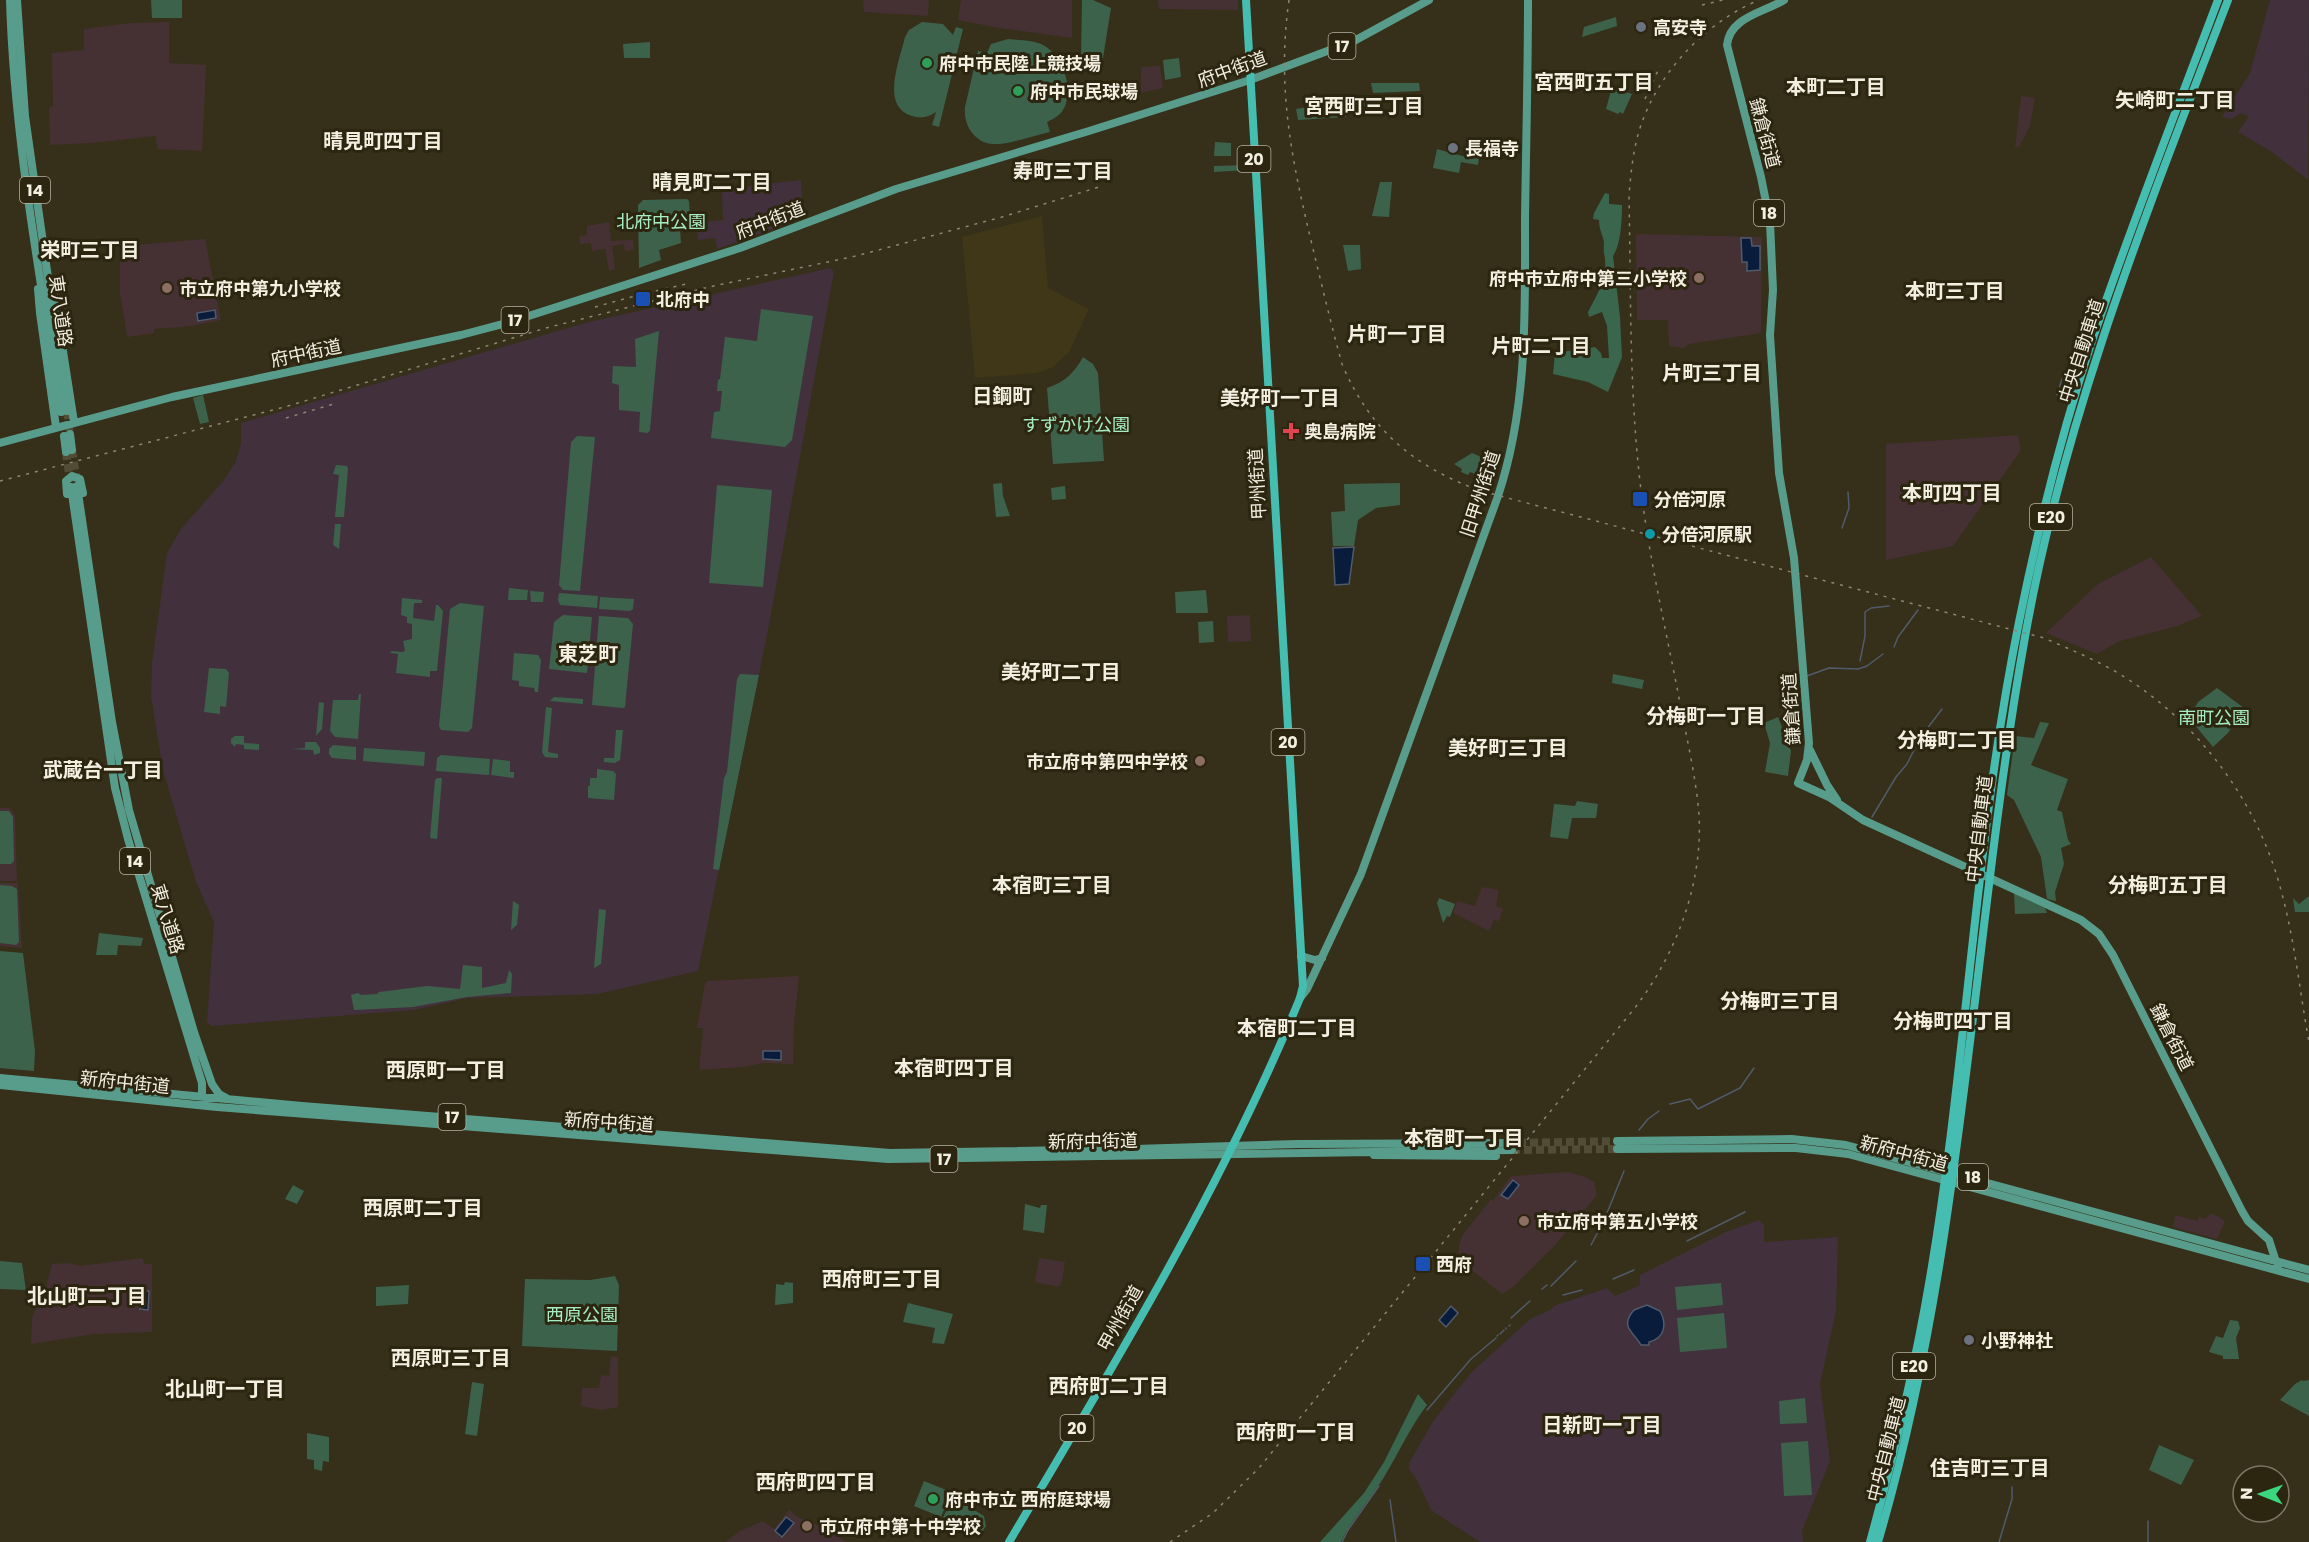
<svg xmlns="http://www.w3.org/2000/svg" width="2309" height="1542" viewBox="0 0 2309 1542" font-family="Poppins,'Noto Sans JP',sans-serif">
	<rect width="100%" height="100%" fill="#362f19"/>
	<path fill="#403719" d="M1042,216L1048,288L1089,309L1069,352L1053,367L1037,373L975,378L962,237Z"/>
	<path fill="#42313c" d="M2270,0H2309L2308,180L2272,152L2238,132L2249,116L2241,113L2231,119L2222,117L2250,73Z
		M801,180L803,218L717,249L715,238L698,240L696,223L723,220L722,189Z
		M830,268L834,272L767,635L698,971L597,994L468,998L414,1010L212,1026L207,1022L214,922L196,882L163,770L151,696L152,663L167,553L181,529L224,480L236,461L241,444V423L585,323Z
		M1759,1220L1764,1225V1242L1838,1237L1836,1311L1820,1384L1830,1461L1802,1531L1803,1542H1480L1431,1510L1416,1478L1409,1469V1463L1434,1420L1458,1389L1474,1370L1530,1319L1550,1310L1554,1306L1607,1288L1615,1296L1640,1285V1275L1726,1232Z"/>
	<path fill="#453133" d="M863,0H929L928,16L864,12Z
		M961,0H1072V38L999,28L958,20Z
		M1158,0H1238V10L1159,9Z
		M169,22V63L206,65L202,151L157,149L156,136L91,143L50,145L49,108L53,106L52,53L84,50V29L131,23Z
		M1160,66L1163,88L1141,93V67Z
		M2021,96L2035,98L2030,126L2019,147H2015Z
		M609,222L611,241L633,240L634,250L625,251L624,244L612,246L615,269L609,271L605,249L592,251L591,243L580,244L579,236L587,235V226Z
		M1636,234L1762,237L1761,333L1689,344L1684,348L1669,346L1668,320H1637Z
		M205,239L221,320L192,326L154,329V333L127,337L120,292V248L122,246Z
		M2018,435L2021,450L1953,546L1886,560V444Z
		M2151,557L2202,616L2177,626L2120,641L2097,654L2046,633L2098,584Z
		M1250,615L1251,641L1228,642L1227,616Z
		M0,808H10L15,815L17,881H0Z
		M0,883H18L22,948L0,946Z
		M1482,887L1499,890L1496,906L1503,909L1499,921L1494,920L1489,931L1453,913L1457,901L1475,906Z
		M799,976L794,1023L793,1064L764,1063L743,1067L699,1070L703,1028H697L705,983L708,981Z
		M1569,1172L1585,1177L1594,1182L1597,1195L1556,1244L1513,1287L1502,1294L1458,1259L1459,1246L1462,1236L1491,1199L1493,1201L1511,1176Z
		M2210,1214H2214L2225,1221L2217,1239L2173,1227L2175,1215L2198,1221L2199,1216L2205,1219Z
		M143,1258L144,1264H152V1332L94,1334L31,1344L32,1317L46,1287L52,1264L69,1263L80,1266Z
		M1039,1258L1065,1262L1062,1281L1059,1287L1035,1282Z
		M611,1356L618,1357V1407L602,1410L581,1406L582,1388H599L601,1375L609,1376Z
		M789,1510L798,1517L817,1525L843,1527L839,1538L847,1542H725L740,1531L763,1521L774,1529Z"/>
	<path fill="#3c624c" d="M151,0H182V18H152Z
		M1082,0H1093L1111,8L1103,58H1081Z
		M1616,17L1617,26L1582,37L1584,27Z
		M922,22L943,24L953,35L956,27L963,29L939,127L932,125L936,112C928,118 919,119 909,115C881,104 900,59 905,37L909,30Z
		M1008,39C1018,40 1032,40 1041,44C1064,54 1077,95 1060,114C1057,117 1051,120 1047,122L1050,132C1036,135 1007,145 993,144C974,143 963,124 965,107L978,51L987,53L991,44Z
		M650,42V58H624L623,44Z
		M1179,58L1181,77L1165,80L1163,60Z
		M1371,83H1419L1420,91L1373,93Z
		M1612,87L1632,94L1623,114L1620,112L1618,114L1606,109Z
		M1369,96L1371,105L1349,110V101Z
		M1345,103L1346,117L1298,120L1296,109L1308,107L1310,111L1321,110V106Z
		M1215,142L1231,143V156H1214Z
		M1437,149L1466,157H1479L1478,165L1461,162L1459,173L1433,168Z
		M1248,165V170L1214,172V166Z
		M1380,182H1392L1389,217L1372,216Z
		M687,199L689,201L691,229L680,230L681,243L659,250L661,260L639,268L638,205L643,200Z
		M1343,245H1360L1361,269L1348,271Z
		M761,309L813,316L792,440L785,447L711,438L714,412L720,411L722,391H717L718,380L720,379L725,337L757,341Z
		M659,331L650,430L648,433L639,432L640,412L619,410V385L612,383L613,366L636,367L635,339Z
		M1083,357L1093,364L1098,373L1104,461L1053,464L1047,388C1065,382 1074,373 1083,357Z
		M203,395L209,422L200,424L193,398Z
		M577,436L595,437L580,591L563,590L559,585L571,442Z
		M1472,453L1486,459L1480,476L1470,472L1468,475L1461,472L1462,469L1454,464Z
		M336,465L347,466L348,469L344,517H335L339,475L333,474Z
		M1002,483L1003,496L1010,516L996,517L993,484Z
		M1400,483V505L1376,508L1358,520L1354,546H1333L1331,512L1345,511L1344,484Z
		M717,485L772,490L763,587L709,583Z
		M1065,486L1066,499L1052,500L1051,488Z
		M335,524H341L339,549L333,545Z
		M509,588L528,590L527,600H508Z
		M1206,590L1208,613H1176L1175,592Z
		M530,591L544,592L543,602H531Z
		M559,593L598,596L597,608L560,605L558,600Z
		M600,597L634,599L633,609L630,611L599,609Z
		M402,598L422,600V603H414L413,618L434,621L436,605H438L443,611L437,671H430V677L396,673L398,654L390,653L392,651L402,652L405,651L403,641L412,639V624L407,623V617L401,615Z
		M460,603L484,606L472,728L468,732L441,730L439,726L450,609Z
		M563,615L592,617L587,673L549,669L554,622Z
		M599,616L628,618L633,624L625,707L623,708L592,705Z
		M1213,621L1214,642L1199,643L1198,622Z
		M514,653L538,655L541,660L538,692H535L534,688L519,686V681L512,680Z
		M209,668L226,669L229,673L226,707L220,706V714L204,712Z
		M740,674L759,675L719,870L713,869L724,778L727,772L737,679Z
		M1613,674L1644,680L1642,689L1612,683Z
		M2217,688L2244,708L2228,733L2213,747L2189,718L2198,702Z
		M359,694H361L358,739L335,737L330,731L333,700H358Z
		M554,697L583,699V704L550,701Z
		M319,702L324,703L322,729L316,736Z
		M546,707L552,708L548,752L558,754V758L545,757L542,752Z
		M1778,717L1791,751L1788,776L1765,772L1770,743L1764,723Z
		M2040,722L2049,723L2031,765L2068,779L2057,810L2062,812L2068,840L2071,844L2061,848L2064,864L2055,892L2056,901L2047,899L2041,857L2014,800L2007,795L2015,736L2034,738Z
		M616,730H623L620,760L615,763L604,762V758H614Z
		M235,736H244V743L259,744V750L244,749V745L236,744L235,747L231,743V739Z
		M305,742H316L320,748V753L314,755L313,750L292,749L305,748Z
		M333,745L356,747V760L332,758L329,754V749Z
		M364,748L425,752L424,766L363,761Z
		M441,755L490,759L489,775L436,771L437,758Z
		M493,759L510,761V772H514V778L491,775Z
		M597,769L613,771L616,774L614,800L588,798V786H590V778H597Z
		M437,778H442L437,839L430,838L435,780Z
		M1577,801L1598,804L1596,818H1572L1568,839L1550,837L1554,804L1575,806Z
		M0,811H9L13,817L14,861L11,864H0Z
		M0,885L12,886L17,889L19,942L16,945L0,943Z
		M2014,893L2045,908L2047,913L2015,914Z
		M2309,896V912H2295L2293,898L2299,904Z
		M1439,898L1455,904L1450,917L1447,916L1443,923L1437,903Z
		M513,901L519,905L517,925L511,930Z
		M599,909L606,910L601,964L594,968Z
		M99,933L143,938L141,946L118,945L117,955H96Z
		M0,951L23,953L35,1051L34,1071L0,1068Z
		M463,965L482,967V988L506,983L509,970L512,974L511,993L467,997L413,1007L354,1010L351,995L358,993L361,995L377,994L379,992L427,986L460,989Z
		M293,1185L304,1191L297,1204L285,1199Z
		M1025,1204L1040,1208L1041,1205H1047L1044,1233L1023,1230Z
		M0,1261L22,1263L26,1290L0,1289Z
		M615,1276L619,1285L617,1351L522,1346L525,1279L590,1280Z
		M785,1282L793,1283V1303L775,1305L776,1284L784,1285Z
		M1721,1283L1723,1305L1677,1310L1675,1287Z
		M409,1285L408,1304L376,1306V1287Z
		M908,1303L953,1314L944,1344L932,1343L935,1328L903,1322Z
		M1724,1313L1727,1348L1680,1352L1677,1318Z
		M2230,1320L2238,1321L2240,1328L2236,1338L2239,1359H2223V1356L2209,1352L2216,1336L2223,1338Z
		M2302,1380L2303,1381L2309,1380V1416L2280,1400L2295,1384Z
		M472,1382L484,1384L477,1436L465,1434Z
		M1805,1398L1807,1423L1780,1424L1779,1401Z
		M307,1433L329,1437V1462L323,1461L322,1471L314,1469V1460L307,1459Z
		M1808,1441L1812,1495L1784,1496L1781,1443Z
		M2159,1445L2194,1460L2181,1485L2149,1470Z
		M924,1481L951,1492L941,1517L914,1506Z
		M954,1494L961,1502L984,1516L986,1526L980,1535L976,1536L942,1520Z"/>
	<path fill="#39664d" d="M1605,193L1609,194V204L1622,205C1622,219 1621,245 1613,256L1620,317L1622,357L1608,392L1588,382L1553,374L1555,353L1595,347L1601,353L1602,358H1609L1607,326L1602,312L1589,317L1588,312C1598,293 1609,275 1604,253C1603,248 1605,243 1603,238C1601,231 1599,228 1599,220L1593,219L1594,213Z
		M1418,1394L1427,1405C1411,1426 1400,1450 1387,1472C1373,1497 1353,1517 1341,1542H1320L1364,1493L1384,1462Z"/>
	<path fill="#0a1c3b" stroke="#505b6c" stroke-width="1.5" d="M1741,238H1751L1752,246H1760V270L1747,271V262H1742Z
		M215,310L216,318L198,321L197,313Z
		M1354,547L1349,584L1335,585L1333,548Z
		M763,1051H781V1060L763,1059Z
		M1513,1180L1519,1185L1508,1199L1501,1195Z
		M140,1291H149L148,1310L140,1309Z
		M1647,1305L1660,1311C1667,1324 1665,1338 1649,1342V1345H1641C1634,1332 1619,1327 1634,1310Z
		M1451,1306L1458,1313L1446,1327L1439,1320Z
		M786,1517L794,1523L782,1537L775,1531Z"/>
	<g fill="none" stroke-linecap="round" stroke-linejoin="round">
		<path stroke="#505b6c" stroke-width="1.5" d="M2057,395L2062,379
			M1842,528L1849,508L1848,492
			M1894,647L1898,637L1918,610
			M1860,661L1865,636V612L1871,608L1889,606
			M1807,676L1829,668L1858,669L1867,666L1883,654
			M1872,817L1896,777L1907,764L1920,738L1942,709
			M1670,1104L1690,1099L1698,1109L1740,1088L1754,1068
			M1639,1130L1648,1119L1659,1111
			M1603,1223L1624,1171
			M1687,1241L1745,1212
			M1591,1245L1599,1230
			M1613,1279L1634,1270
			M1551,1286L1576,1261
			M1542,1289L1547,1285
			M1563,1295L1582,1290
			M1511,1318L1530,1301
			M1509,1326L1510,1325
			M1506,1329V1328
			M1500,1334L1504,1330
			M1497,1336L1498,1335
			M1427,1410L1471,1359L1496,1338
			M1390,1500L1396,1542
			M2148,1521V1542
			M1342,1542L1348,1530L1379,1486
			M1999,1542L2012,1499V1487"/>
		<path stroke="#524c37" stroke-width="8" stroke-dasharray="8 4" stroke-linecap="butt" d="M67,411L70,434
			M72,450L77,481
			M66,452L70,482
			M1518,1143L1617,1141
			M1512,1150L1617,1149"/>
		<path stroke="#589d8c" stroke-width="8" d="M10,0C14,138 40,275 61,412
			M17,0L25,116L67,411
			M1784,0C1763,13 1730,17 1727,45L1761,177L1770,222L1773,290L1770,335L1779,473L1794,558L1809,743L1807,760L1798,783L1829,797L1863,820L2081,920L2099,934L2113,955L2242,1211L2248,1221L2269,1240L2279,1271
			M53,287L74,422
			M38,289L40,313L56,427
			M70,434L72,450
			M64,436L66,452
			M0,443L172,397L461,335L510,322L740,248L896,189L1089,131L1250,80L1354,41L1429,0
			M77,486L112,722L129,810L194,1032L212,1084L219,1094L228,1099
			M71,487L115,788L128,839L202,1083V1102
			M67,494L66,481L72,476L80,479L83,493
			M1810,750L1827,785L1837,800
			M1301,956L1315,960L1322,958
			M1300,998L1307,989L1361,874L1498,496C1528,406 1525,313 1525,220C1526,146 1528,73 1528,0
			M0,1078L302,1106L890,1153L1135,1149L1298,1144L1518,1143
			M0,1085L217,1107L888,1159L1512,1150
			M1617,1141L1792,1139L1846,1145L2309,1270
			M1617,1149L1796,1148L1848,1154L2309,1279
			M1374,1155L1496,1156"/>
		<path stroke="#46bdb1" stroke-width="8" d="M1009,1542C1114,1365 1222,1188 1300,998L1303,986L1246,0
			M1870,1542C1894,1455 1915,1367 1930,1278C1967,1060 1975,838 2019,622C2038,528 2061,435 2091,344C2130,228 2175,114 2218,0
			M1878,1542C1965,1247 1971,939 2025,637C2064,416 2148,209 2228,0"/>
		<path stroke="#8c8674" stroke-width="1.5" stroke-dasharray="3 6" stroke-linecap="butt" d="M1289,0C1276,91 1293,166 1314,253C1323,290 1332,328 1342,364C1370,430 1414,467 1481,491L2044,638C2069,649 2094,659 2118,673C2199,722 2259,803 2282,894C2295,943 2300,993 2309,1042
			M1702,5L1723,0
			M1645,99L1660,66
			M595,307L642,294L691,283
			M286,418L337,403
			M0,481L288,406L546,328L709,287L856,256L1002,217L1099,187
			M1170,1542L1213,1513L1259,1468L1634,1009C1676,955 1703,884 1699,815C1696,777 1687,740 1680,703C1667,635 1651,567 1642,498C1629,399 1631,296 1629,195C1631,172 1633,150 1640,128C1658,72 1706,22 1759,0"/>
	</g>
	<g fill="#6b7280" stroke="#2c250f" stroke-width="2">
		<circle cx="1641" cy="27" r="6"/>
		<circle cx="1453" cy="148" r="6"/>
		<circle cx="1969" cy="1340" r="6"/>
	</g>
	<g fill="#2e9e5b" stroke="#2c250f" stroke-width="2">
		<circle cx="927" cy="63" r="6"/>
		<circle cx="1018" cy="91" r="6"/>
		<circle cx="933" cy="1499" r="6"/>
	</g>
	<g fill="#8d6e63" stroke="#2c250f" stroke-width="2">
		<circle cx="1699" cy="278" r="6"/>
		<circle cx="167" cy="288" r="6"/>
		<circle cx="1200" cy="761" r="6"/>
		<circle cx="1524" cy="1221" r="6"/>
		<circle cx="807" cy="1526" r="6"/>
	</g>
	<g fill="#1a4fb4" stroke="#2c250f" stroke-width="2">
		<rect x="635" y="291" width="16" height="16" rx="3"/>
		<rect x="1632" y="491" width="16" height="16" rx="3"/>
		<rect x="1415" y="1256" width="16" height="16" rx="3"/>
	</g>
	<path fill="#e0444e" stroke="#2c250f" stroke-width="2" d="M1288 422h6v6h6v6h-6v6h-6v-6h-6v-6h6z"/>
	<circle fill="#0f9aa8" stroke="#2c250f" stroke-width="2" cx="1650" cy="534" r="6"/>
	<g text-anchor="middle" dominant-baseline="central" stroke-width="6" stroke-linejoin="round" paint-order="stroke">
		<g fill="#2c250f" stroke="#b7b2a1" stroke-width="1.5">
			<rect x="1328.5" y="33" width="27" height="26" rx="4.5"/>
			<rect x="1237.5" y="146" width="33" height="26" rx="4.5"/>
			<rect x="20" y="177" width="30" height="26" rx="4.5"/>
			<rect x="1754" y="200" width="30" height="26" rx="4.5"/>
			<rect x="501.5" y="307" width="27" height="26" rx="4.5"/>
			<rect x="2030" y="504" width="42" height="26" rx="4.5"/>
			<rect x="1271.5" y="729" width="33" height="26" rx="4.5"/>
			<rect x="120" y="848" width="30" height="26" rx="4.5"/>
			<rect x="438.5" y="1104" width="27" height="26" rx="4.5"/>
			<rect x="930.5" y="1146" width="27" height="26" rx="4.5"/>
			<rect x="1958" y="1164" width="30" height="26" rx="4.5"/>
			<rect x="1893" y="1353" width="42" height="26" rx="4.5"/>
			<rect x="1060.5" y="1415" width="33" height="26" rx="4.5"/>
		</g>
		<g font-size="16" font-weight="bold" fill="#f2eee0">
			<text x="1342" y="46">17</text>
			<text x="1254" y="159">20</text>
			<text x="35" y="190">14</text>
			<text x="1769" y="213">18</text>
			<text x="515" y="320">17</text>
			<text x="2051" y="517">E20</text>
			<text x="1288" y="742">20</text>
			<text x="135" y="861">14</text>
			<text x="452" y="1117">17</text>
			<text x="944" y="1159">17</text>
			<text x="1973" y="1177">18</text>
			<text x="1914" y="1366">E20</text>
			<text x="1077" y="1428">20</text>
		</g>
		<g font-size="18" font-weight="bold" fill="#f2eee0" stroke="#2c250f" text-anchor="start">
			<text x="1653" y="27">高安寺</text>
			<text x="939" y="63">府中市民陸上競技場</text>
			<text x="1030" y="91">府中市民球場</text>
			<text x="1465" y="148">長福寺</text>
			<text x="1687" y="278" text-anchor="end">府中市立府中第三小学校</text>
			<text x="179" y="288">市立府中第九小学校</text>
			<text x="656" y="299">北府中</text>
			<text x="1304" y="431">奥島病院</text>
			<text x="1654" y="499">分倍河原</text>
			<text x="1662" y="534">分倍河原駅</text>
			<text x="1188" y="761" text-anchor="end">市立府中第四中学校</text>
			<text x="1536" y="1221">市立府中第五小学校</text>
			<text x="1436" y="1264">西府</text>
			<text x="1981" y="1340">小野神社</text>
			<text x="945" y="1499">府中市立 西府庭球場</text>
			<text x="819" y="1526">市立府中第十中学校</text>
		</g>
		<g font-size="18" fill="#f2eee0" stroke="#2c250f">
			<text transform="translate(1232 69) rotate(-20)">府中街道</text>
			<text transform="translate(1765 133) rotate(75)">鎌倉街道</text>
			<text transform="translate(770 220) rotate(-21)">府中街道</text>
			<text transform="translate(61 311) rotate(82)">東八道路</text>
			<text transform="translate(2081 351) rotate(-72)">中央自動車道</text>
			<text transform="translate(306 353) rotate(-12)">府中街道</text>
			<text transform="translate(1257 484) rotate(-93)">甲州街道</text>
			<text transform="translate(1480 494) rotate(-72)">旧甲州街道</text>
			<text transform="translate(1791 709) rotate(-94)">鎌倉街道</text>
			<text transform="translate(1979 829) rotate(-83)">中央自動車道</text>
			<text transform="translate(168 919) rotate(73)">東八道路</text>
			<text transform="translate(2172 1037) rotate(63)">鎌倉街道</text>
			<text transform="translate(125 1082) rotate(6)">新府中街道</text>
			<text transform="translate(609 1122) rotate(4)">新府中街道</text>
			<text transform="translate(1093 1141) rotate(-1)">新府中街道</text>
			<text transform="translate(1904 1153) rotate(15)">新府中街道</text>
			<text transform="translate(1120 1318) rotate(-61)">甲州街道</text>
			<text transform="translate(1886 1449) rotate(-76)">中央自動車道</text>
		</g>
		<g font-size="18" fill="#a5eec3" stroke="#2c250f">
			<text x="661" y="221">北府中公園</text>
			<text x="1076" y="424">すずかけ公園</text>
			<text x="2214" y="717">南町公園</text>
			<text x="582" y="1314">西原公園</text>
		</g>
		<g font-size="20" font-weight="bold" fill="#f2eee0" stroke="#2c250f">
			<text x="1594" y="82">宮西町五丁目</text>
			<text x="1836" y="87">本町二丁目</text>
			<text x="2175" y="100">矢崎町二丁目</text>
			<text x="1364" y="106">宮西町三丁目</text>
			<text x="383" y="141">晴見町四丁目</text>
			<text x="1063" y="171">寿町三丁目</text>
			<text x="712" y="182">晴見町二丁目</text>
			<text x="90" y="250">栄町三丁目</text>
			<text x="1955" y="291">本町三丁目</text>
			<text x="1397" y="334">片町一丁目</text>
			<text x="1541" y="346">片町二丁目</text>
			<text x="1712" y="373">片町三丁目</text>
			<text x="1002" y="396">日鋼町</text>
			<text x="1280" y="398">美好町一丁目</text>
			<text x="1952" y="493">本町四丁目</text>
			<text x="588" y="654">東芝町</text>
			<text x="1061" y="672">美好町二丁目</text>
			<text x="1706" y="716">分梅町一丁目</text>
			<text x="1957" y="740">分梅町二丁目</text>
			<text x="1508" y="748">美好町三丁目</text>
			<text x="103" y="770">武蔵台一丁目</text>
			<text x="1052" y="885">本宿町三丁目</text>
			<text x="2168" y="885">分梅町五丁目</text>
			<text x="1780" y="1001">分梅町三丁目</text>
			<text x="1953" y="1021">分梅町四丁目</text>
			<text x="1297" y="1028">本宿町二丁目</text>
			<text x="954" y="1068">本宿町四丁目</text>
			<text x="446" y="1070">西原町一丁目</text>
			<text x="1464" y="1138">本宿町一丁目</text>
			<text x="423" y="1208">西原町二丁目</text>
			<text x="882" y="1279">西府町三丁目</text>
			<text x="87" y="1296">北山町二丁目</text>
			<text x="451" y="1358">西原町三丁目</text>
			<text x="1109" y="1386">西府町二丁目</text>
			<text x="225" y="1389">北山町一丁目</text>
			<text x="1602" y="1425">日新町一丁目</text>
			<text x="1296" y="1432">西府町一丁目</text>
			<text x="1990" y="1468">住吉町三丁目</text>
			<text x="816" y="1482">西府町四丁目</text>
		</g>
	</g>
	<g transform="translate(2261 1494) rotate(271)"><circle r="28" fill="#2c250f" stroke="#7b7563" stroke-width="1.5"/>
	<path d="M0-4.5L10 22L0 15L-10 22Z" fill="#3ad77f"/>
	<text y="-9" font-size="16" font-weight="bold" text-anchor="middle" fill="#f2eee0">N</text>
	</g>
</svg>
